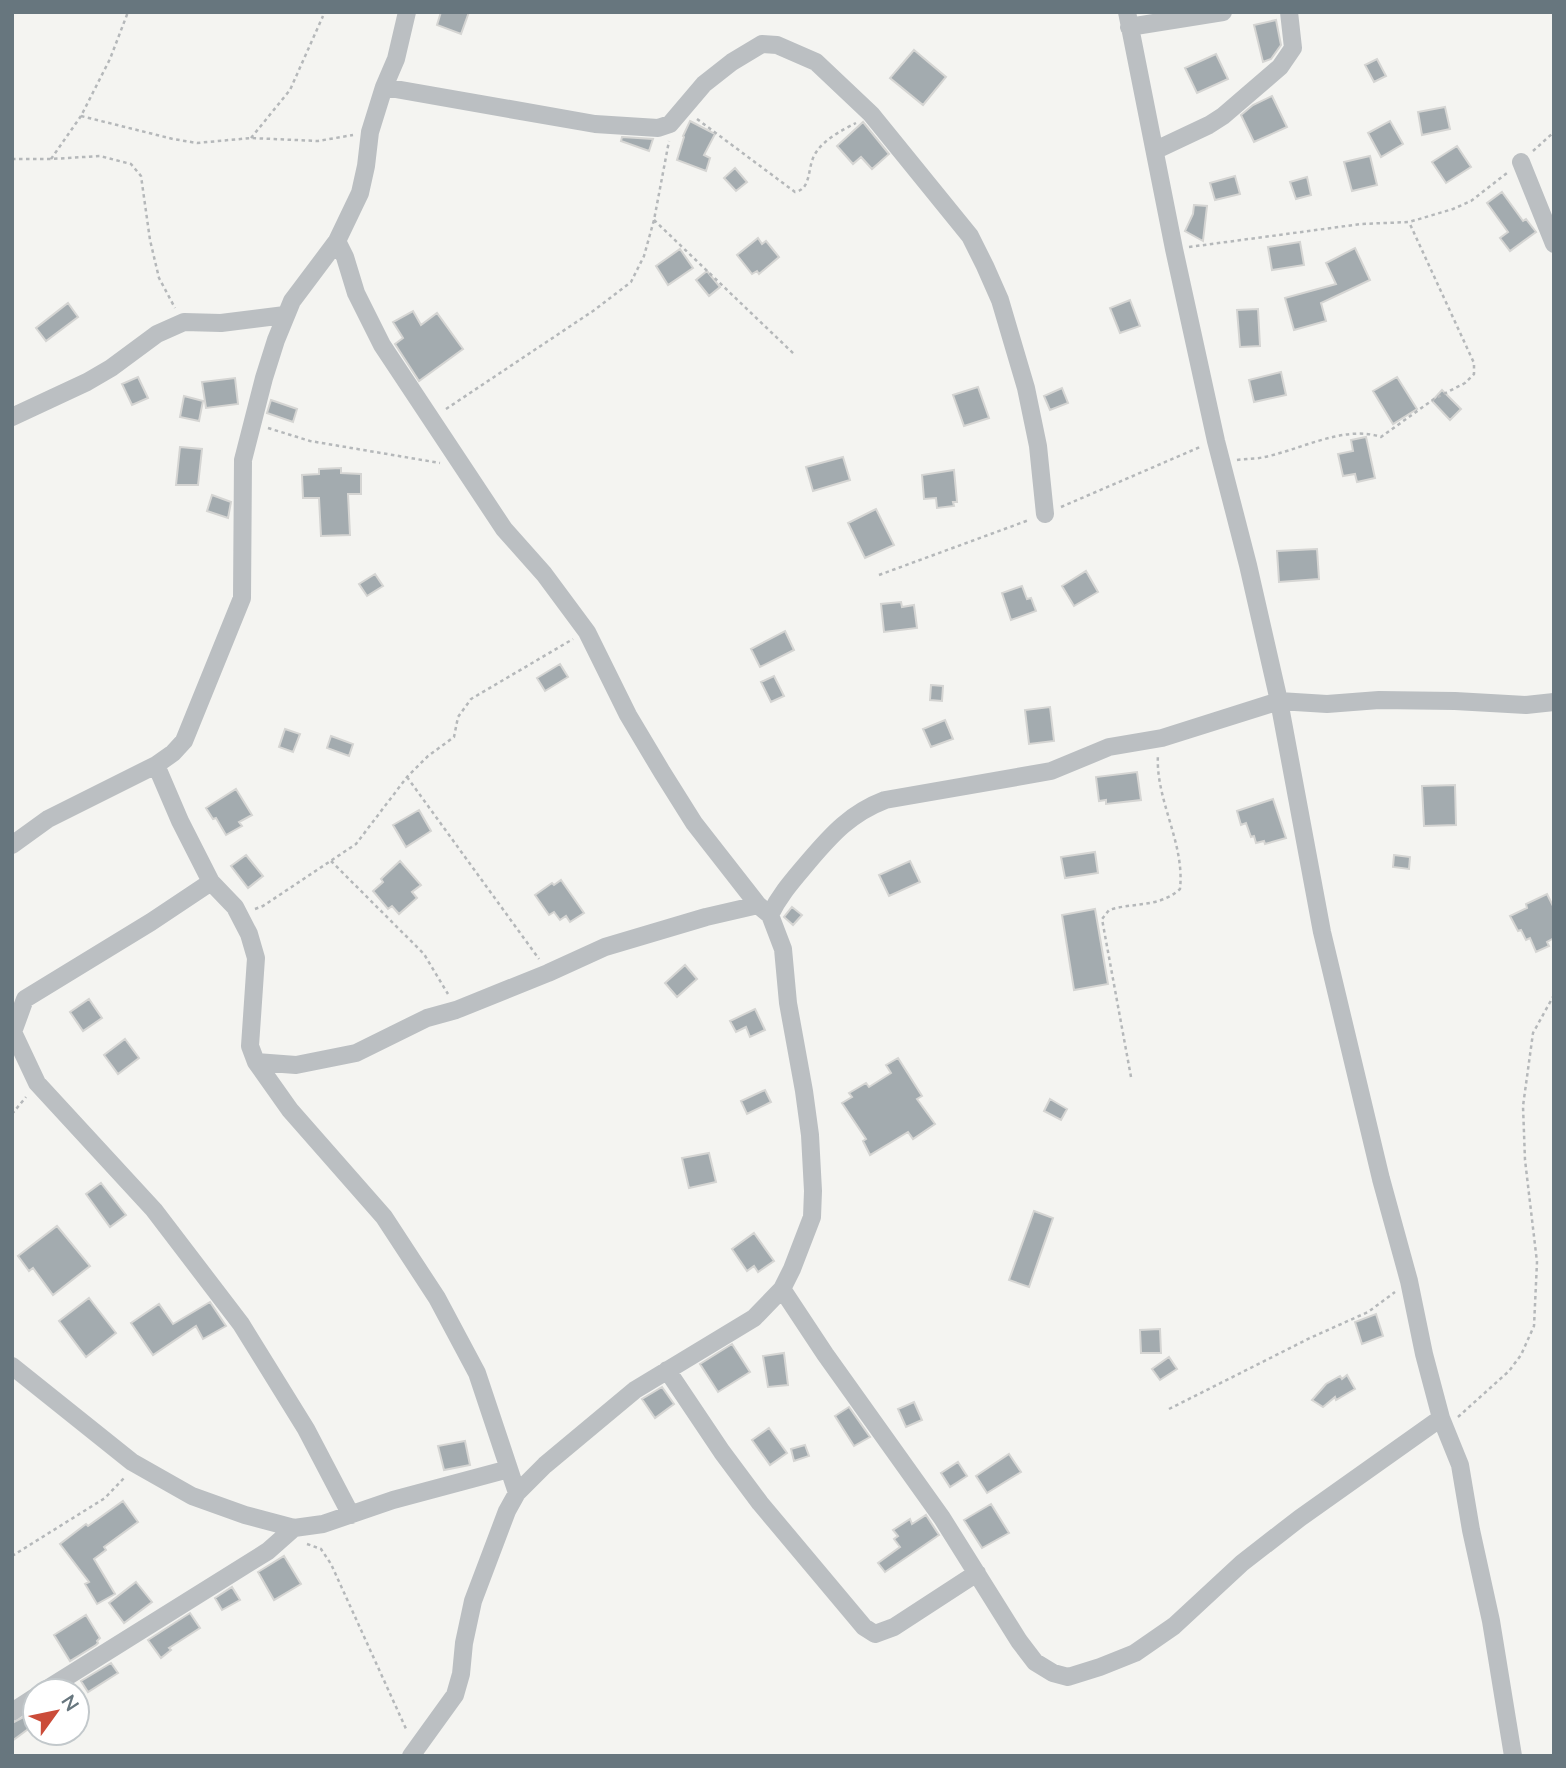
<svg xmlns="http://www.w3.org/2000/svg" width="1566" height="1768" viewBox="0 0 1566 1768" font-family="Lato,sans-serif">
	<rect width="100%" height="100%" fill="#f4f4f1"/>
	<path fill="#a3abaf" stroke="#d5d5d3" stroke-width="2" d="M441,12H469L461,34L437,25Z
		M1276,20L1281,45L1271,59L1263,62L1254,25Z
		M914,50L946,77L923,105L890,78Z
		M1216,54L1228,79L1197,93L1185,68Z
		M1377,59L1386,76L1374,82L1365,65Z
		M1272,96L1287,127L1254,142L1241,115L1253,105Z
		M1445,107L1450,129L1422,135L1418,112Z
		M690,121L715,134L704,155L710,158L706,171L677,160L684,137L683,136Z
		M1390,121L1403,144L1381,157L1368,133Z
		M863,122L889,154L872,169L861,157L853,164L837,146Z
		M622,137L653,139L649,151L621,141Z
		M1457,146L1471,167L1446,183L1432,162Z
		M1370,156L1377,185L1352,191L1344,162Z
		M735,168L747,182L736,191L724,178Z
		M1235,176L1240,194L1215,200L1210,183Z
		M1307,177L1311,195L1296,199L1290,182Z
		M1502,192L1523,221L1526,219L1536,232L1510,251L1500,238L1508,232L1487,203Z
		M1194,205L1207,206L1203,241L1185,231L1193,214Z
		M758,238L762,244L766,241L779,257L759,274L757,271L752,274L737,255Z
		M1300,242L1304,265L1272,270L1268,247Z
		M1355,248L1370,280L1321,303L1326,321L1294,330L1285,298L1336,284L1326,263Z
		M680,249L693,268L668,285L656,266Z
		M707,271L720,287L709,296L696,280Z
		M1130,300L1140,326L1120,333L1110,308Z
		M68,303L78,317L46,341L36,328Z
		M1258,309L1260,346L1240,347L1237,310Z
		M413,311L421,325L437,313L463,349L419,381L395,344L403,338L393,322Z
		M1281,372L1286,395L1254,402L1249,380Z
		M138,377L148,398L132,405L122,384Z
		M1397,377L1417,409L1393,424L1373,391Z
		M235,378L238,404L206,408L202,382Z
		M978,387L989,418L964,426L953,395Z
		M1062,388L1068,403L1050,410L1044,396Z
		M1442,390L1461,409L1450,420L1432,401Z
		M184,396L203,401L199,421L180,417Z
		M271,400L297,409L293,422L267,413Z
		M1366,437L1375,478L1357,482L1355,474L1343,476L1338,454L1353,451L1351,440Z
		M180,447L202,449L198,485H176Z
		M843,457L850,480L813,491L806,467Z
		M341,468V473L361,474V494H348L350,535L321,536L319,498H303L302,475L319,474V469Z
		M954,470L957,502H953L954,506L937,508L936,498L924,499L922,475Z
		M212,495L231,502L228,518L207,511Z
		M876,509L894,545L865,558L848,523Z
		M1317,549L1319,579L1279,582L1277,551Z
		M1086,571L1098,592L1074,606L1062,586Z
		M375,574L383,586L367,596L359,584Z
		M1022,586L1027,599L1031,598L1036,611L1011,620L1002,593Z
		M901,602L902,607L914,605L917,628L884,632L881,604Z
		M785,631L794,650L760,667L751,649Z
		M560,664L568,677L545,691L537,678Z
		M774,676L784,696L771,702L761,682Z
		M931,685L943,686L942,701L930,700Z
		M1050,707L1054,741L1029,744L1025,710Z
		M945,720L953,739L931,747L923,729Z
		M285,729L300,734L293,752L279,747Z
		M331,736L353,744L349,756L327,748Z
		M1137,772L1141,800L1106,804V800L1099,801L1096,777Z
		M1455,785L1456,825L1424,826L1422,786Z
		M236,789L252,815L239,822L242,826L226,835L216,818L213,819L206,808Z
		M1273,799L1286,838L1265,844L1264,841L1256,843L1254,836L1251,837L1246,823L1241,825L1237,811Z
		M419,810L431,831L406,847L393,825Z
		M1095,852L1098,873L1065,878L1061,857Z
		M246,855L263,876L248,888L231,866Z
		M1394,855L1410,857L1409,869L1393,867Z
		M400,861L421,885L412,892L417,898L399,914L392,906L388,909L373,891L383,882L381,879Z
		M910,861L920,882L889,896L879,875Z
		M561,880L584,913L570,922L566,916L560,920L554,912L549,915L535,895L552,883L554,885Z
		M1547,894L1554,908V938L1547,942L1549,946L1536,952L1530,938L1526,940L1521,930L1518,931L1510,916L1527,908L1526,904Z
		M792,907L802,915L793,925L784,917Z
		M1095,909L1108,984L1074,990L1062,915Z
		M685,965L697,979L677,997L665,983Z
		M89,999L102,1018L83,1031L70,1012Z
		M755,1009L765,1030L750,1037L746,1027L736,1032L730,1021Z
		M125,1039L139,1058L118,1074L104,1055Z
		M898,1058L922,1096L917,1099L935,1124L913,1139L908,1132L870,1155L863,1141L866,1139L842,1103L852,1097L849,1093L866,1083L869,1087L891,1073L886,1065Z
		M765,1090L771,1102L747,1114L741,1101Z
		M1050,1099L1067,1109L1061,1120L1044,1111Z
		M709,1153L716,1182L689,1188L682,1158Z
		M101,1183L126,1215L110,1227L86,1194Z
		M1034,1211L1053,1218L1029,1287L1009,1280Z
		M57,1226L90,1266L53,1295L33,1268L29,1271L18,1256Z
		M754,1233L774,1261L758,1272L754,1266L747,1271L732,1249Z
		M89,1298L116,1333L86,1357L59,1321Z
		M210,1302L226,1326L203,1339L196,1326L153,1355L131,1323L159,1304L173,1324Z
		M1376,1314L1383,1336L1362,1344L1355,1322Z
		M1160,1329L1161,1353H1141L1140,1330Z
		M732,1344L750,1372L718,1392L700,1364Z
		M784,1353L788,1385L768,1387L763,1356Z
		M1169,1357L1177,1369L1160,1380L1152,1369Z
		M1347,1375L1355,1389L1336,1400L1335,1397L1323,1407L1312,1400L1326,1384L1340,1376L1342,1379Z
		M662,1387L674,1404L655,1418L642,1399Z
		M914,1402L922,1420L906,1427L898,1409Z
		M849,1407L870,1437L854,1446L835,1416Z
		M769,1428L787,1453L770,1465L752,1440Z
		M465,1441L470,1465L444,1470L438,1446Z
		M805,1445L809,1456L794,1461L791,1449Z
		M1009,1454L1021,1472L987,1493L976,1476Z
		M958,1462L967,1476L950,1487L941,1473Z
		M123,1501L138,1522L104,1547L106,1550L94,1559L115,1594L97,1604L85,1584L89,1582L60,1544L86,1524L88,1526Z
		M991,1504L1009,1533L982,1548L964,1520Z
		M926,1515L939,1535L885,1572L878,1563L900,1547L894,1539L898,1536L893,1530L910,1519L912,1524Z
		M284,1556L301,1584L274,1600L258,1572Z
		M136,1582L152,1602L124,1623L109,1603Z
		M232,1587L240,1600L222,1610L215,1598Z
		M190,1613L200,1628L169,1648L171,1650L161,1658L148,1640Z
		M86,1615L100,1638L97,1641L98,1643L96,1645L70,1661L54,1635Z
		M111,1663L118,1673L88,1692L81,1681Z
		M35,1711V1724L12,1741V1723Z"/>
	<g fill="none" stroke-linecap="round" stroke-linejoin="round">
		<path stroke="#b5b8ba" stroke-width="2.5" stroke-dasharray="3.5 3.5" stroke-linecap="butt" d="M81,116L173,139L197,143L251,138L318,141L353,135
			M697,119L795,192C812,189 807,167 815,154C823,140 842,130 856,123
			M251,138L290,90L323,16
			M1533,151L1554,132
			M12,159H51L100,156L131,164L141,176L150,240L159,278L175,308
			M51,159L81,116L110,59L128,12
			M654,220L795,355
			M1189,247L1361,224L1409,222L1453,209L1471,201L1507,173
			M446,409L593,311L631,282L644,256L654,220L669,141
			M268,428L310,441L440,463
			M1237,460C1244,459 1251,459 1259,458C1297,452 1343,424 1381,437L1434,399L1465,383L1474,374V363L1409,222
			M1061,507L1200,447
			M879,575L1029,520
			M407,777L539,959
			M331,861L424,954L448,994
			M255,909L263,906L356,844L407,777L428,756L454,737L458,717L471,699L573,639
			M1131,1077L1102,919L1109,910C1134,902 1159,908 1180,889C1185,842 1155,800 1158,754
			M12,1114L26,1097
			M1169,1409L1310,1338L1368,1312L1395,1292
			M1458,1417L1509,1371L1521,1355L1534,1326L1537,1262L1525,1160L1523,1106L1533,1033L1554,995
			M307,1544L321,1549L331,1564L407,1731
			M12,1556L105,1498L124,1478"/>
		<path stroke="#bbbfc2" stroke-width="18" d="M1127,12L1174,249L1216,441L1248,565L1279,701L1322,932L1381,1179L1409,1281L1424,1354L1441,1418L1460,1465L1471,1530L1491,1621L1513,1756
			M1129,27L1223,12
			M384,87L595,124L658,128L670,124L704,84L732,62L762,44L777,45L816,62L871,114L970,236L985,266L1000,300L1026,388L1038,446L1045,514
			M1156,150L1209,125L1223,116L1280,67L1293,48L1289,12
			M1521,162L1554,244
			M337,241L345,257L356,293L382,345L504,529L544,574L587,632L628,715L662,772L694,823L758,905L770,915
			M12,417L87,382L111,368L157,334L184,322L221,323L285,315
			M156,765L180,821L211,882L235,907L249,934L256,958L250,1046L256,1062L290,1110L384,1217L437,1298L477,1373L517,1493
			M12,845L48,819L156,765L173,753L184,741L242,598L243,460L264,378L276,340L292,301L337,241L360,193L366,166L370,132L384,87L396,59L407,12
			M211,882L151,922L25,999L13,1032L37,1083L154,1210L241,1324L306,1429L351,1515
			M256,1062L296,1065L356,1053L427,1018L456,1010L548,973L605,947L706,917L758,905
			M782,1289L825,1354L942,1518L1019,1641L1035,1662L1053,1673L1068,1677L1100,1667L1135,1653L1174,1626L1242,1563L1300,1518L1441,1418
			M12,1366L132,1462L192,1496L245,1515L294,1528L323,1524L393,1500L509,1469
			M667,1370L722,1452L760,1503L864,1627L875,1634L894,1627L977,1573
			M44,1691L268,1551L294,1528
			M12,1712L35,1697
			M411,1756L455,1695L461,1674L464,1643L473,1601L507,1511L517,1493L545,1465L635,1390L754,1318L782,1289L792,1269L812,1217L813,1191L810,1135L804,1091L788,1003L783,949L770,915C780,894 794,879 809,861C832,834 851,813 885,800L1051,771L1109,747L1162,738L1279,701L1327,704L1379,700L1455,701L1526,705L1554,702"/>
	</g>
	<rect width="1566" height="1768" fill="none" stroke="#67767e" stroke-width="28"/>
	<g transform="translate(56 1712) rotate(57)"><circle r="33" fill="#ffffff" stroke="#c2c8cb" stroke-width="2"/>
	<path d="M0-5L12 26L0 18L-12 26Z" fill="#cb4c39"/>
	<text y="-10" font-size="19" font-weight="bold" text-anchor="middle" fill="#67767e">N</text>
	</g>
</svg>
